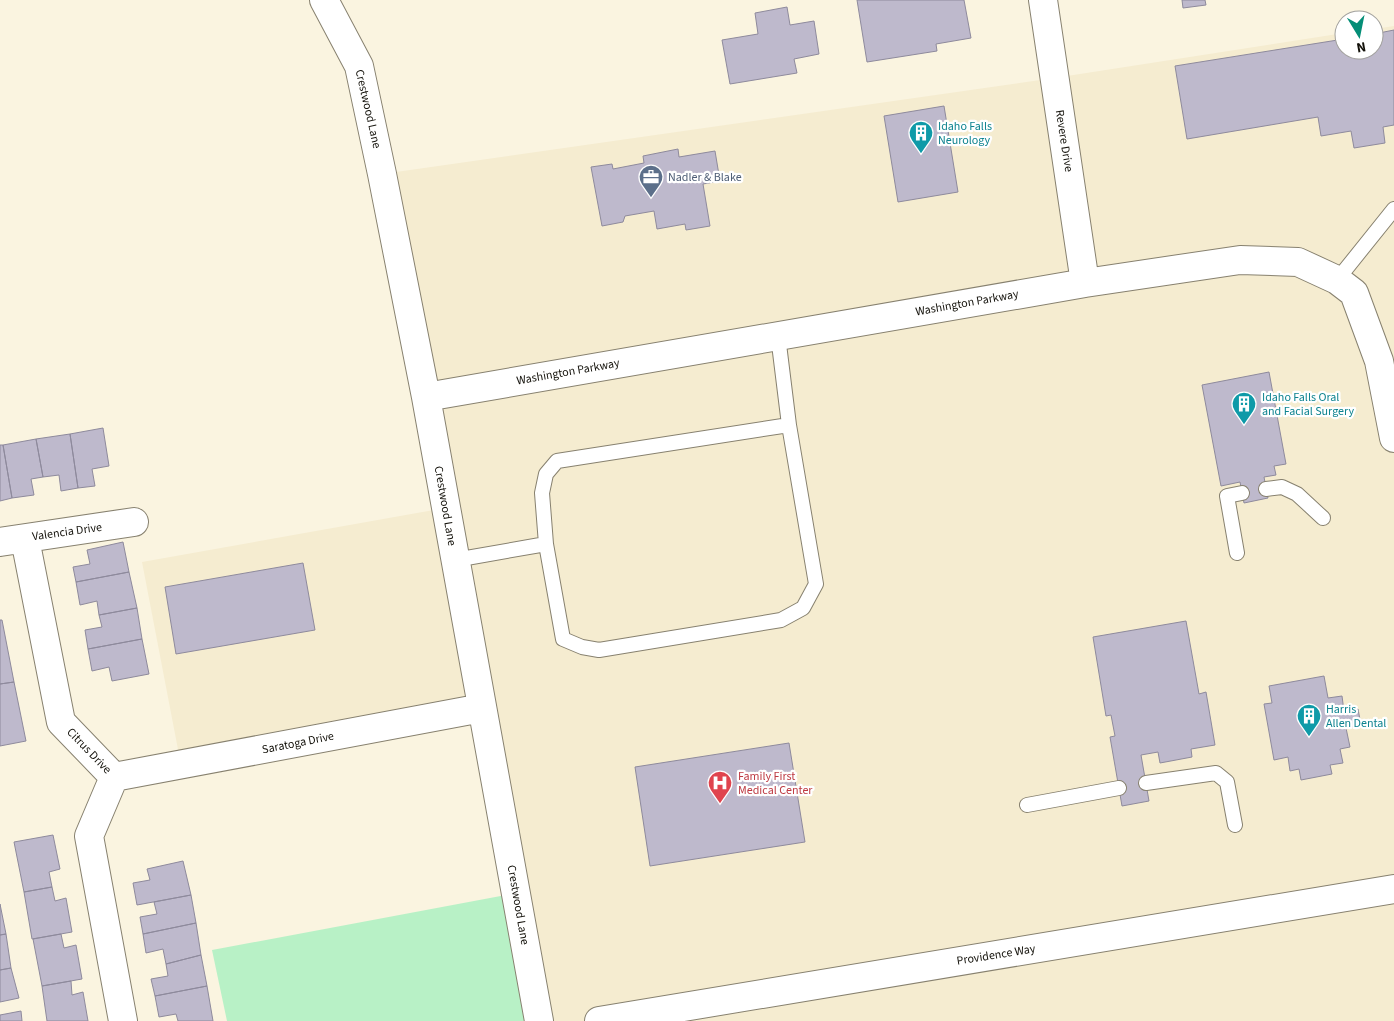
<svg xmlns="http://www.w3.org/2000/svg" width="1394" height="1021" viewBox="0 0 1394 1021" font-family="'Source Sans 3',sans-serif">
	<rect width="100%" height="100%" fill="#faf4e0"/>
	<path fill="#f5ecd0" d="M1394,26V1021H539L482,708L181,765L142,562L445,508L382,174L1054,78L1344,33V50H1374V29Z"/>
	<path fill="#b8f1c6" d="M516,893L539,1021H227L212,950Z"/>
	<path fill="#beb9cc" stroke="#8e8a9c" d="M857,0H964L971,38L936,44L937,51L867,62Z
		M1182,0H1205L1206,5L1183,8Z
		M787,7L790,25L814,21L819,54L794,59L797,73L730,84L722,40L758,34L755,13Z
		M1394,30V125L1383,127L1385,143L1354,148L1351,131L1321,136L1318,117L1187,139L1175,66L1344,39V50H1374V34Z
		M944,106L958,192L898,202L884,116Z
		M678,149L679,157L715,151L720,181L703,184L710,226L686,230L685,224L657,229L654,211L625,216L623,222L602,226L591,167L612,164L613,169L644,163L643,156Z
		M1269,372L1286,464L1274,466L1276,475L1264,477L1268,498L1244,503L1240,482L1221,486L1202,385Z
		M103,428L109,466L92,469L95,486L78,488L70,434Z
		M70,434L78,488L61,491L59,475L43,477L36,439Z
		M36,439L43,477L31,479L34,495L12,498L3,445Z
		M0,445H3L12,498L0,501Z
		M123,542L129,572L76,582L73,567L90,564L87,550Z
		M303,563L315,630L176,654L165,587Z
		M129,572L137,608L99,615L97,601L80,605L76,582Z
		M137,608L142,639L88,649L85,630L102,627L99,615Z
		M0,620H2L14,682L0,684Z
		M1186,621L1199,694L1206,692L1215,745L1191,749L1192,757L1160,763L1158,752L1141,755L1149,801L1122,806L1110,737L1115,736L1111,715L1106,716L1093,637Z
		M142,639L149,674L112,681L109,667L92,671L88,649Z
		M1324,676L1328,698L1342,696L1344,711L1358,709L1361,725L1346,728L1350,747L1340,749L1343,763L1330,765L1332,774L1301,780L1299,769L1290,771L1288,757L1274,760L1264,704L1272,703L1269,686Z
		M14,682L26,741L0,746V684Z
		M789,743L805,842L650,866L635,767Z
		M53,835L60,869L49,872L52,887L24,892L14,842Z
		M183,861L191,895L137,905L133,883L150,880L147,869Z
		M52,887L55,901L66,898L72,932L32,939L24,892Z
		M191,895L196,923L143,934L140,917L157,914L154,902Z
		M0,904L6,934L0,935Z
		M196,923L201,955L166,964L163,949L146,953L143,934Z
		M6,934L11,968L0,970V935Z
		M61,934L64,948L76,945L82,979L42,986L33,939Z
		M201,955L207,986L155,996L151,979L168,976L166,964Z
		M11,968L19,998L0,1002V970Z
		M71,981L72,995L83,992L88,1021H47L42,986Z
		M207,986L213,1021H178L176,1014L159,1017L155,996Z
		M21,1011L22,1021H0V1015Z"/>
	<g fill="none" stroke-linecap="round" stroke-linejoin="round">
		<defs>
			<path id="lane" d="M1337,280L1394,209
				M778,336L789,425
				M1266,489L1282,487L1297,494L1323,518
				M1237,553L1227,496L1242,493
				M455,560L546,544L563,639L582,647L599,650L781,620L803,608L816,584L789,425L557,461L546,474L542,493L546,544
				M1146,783L1216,773L1227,782L1235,825
				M1027,805L1119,788"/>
			<path id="street" d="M324,0L359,66L382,174L426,397L539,1021
				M1043,0L1085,283
				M426,397L1085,283L1240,260L1298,262L1337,280L1354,293L1379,361L1394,438
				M25,539L61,722L114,777L89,836L123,1021
				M0,542L134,522
				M114,777L482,708
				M599,1021L1394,889"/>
		</defs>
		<use href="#lane" stroke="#87816f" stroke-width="16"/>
		<use href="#street" stroke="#87816f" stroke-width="30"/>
		<use href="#lane" stroke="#fff" stroke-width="14"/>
		<use href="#street" stroke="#fff" stroke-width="28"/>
	</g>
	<defs>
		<symbol id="building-pin" viewBox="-11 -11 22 30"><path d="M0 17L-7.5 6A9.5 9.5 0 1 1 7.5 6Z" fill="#0f9aa8" stroke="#fff"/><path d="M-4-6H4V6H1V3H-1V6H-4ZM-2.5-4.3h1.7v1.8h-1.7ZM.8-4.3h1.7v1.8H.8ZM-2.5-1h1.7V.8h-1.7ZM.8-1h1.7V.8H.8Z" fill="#fff"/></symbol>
		<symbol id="office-pin" viewBox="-11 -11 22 30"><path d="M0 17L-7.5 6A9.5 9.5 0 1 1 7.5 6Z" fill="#5c6f8a" stroke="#fff"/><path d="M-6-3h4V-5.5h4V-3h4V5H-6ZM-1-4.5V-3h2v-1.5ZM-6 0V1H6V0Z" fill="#fff"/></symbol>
		<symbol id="hospital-pin" viewBox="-11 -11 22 30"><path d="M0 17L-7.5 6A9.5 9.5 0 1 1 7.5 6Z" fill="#e0444e" stroke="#fff"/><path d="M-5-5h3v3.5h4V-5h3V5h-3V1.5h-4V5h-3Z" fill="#fff"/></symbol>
	</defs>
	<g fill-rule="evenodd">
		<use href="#building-pin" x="907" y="119" width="28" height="38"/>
		<use href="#office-pin" x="637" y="163" width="28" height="38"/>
		<use href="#building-pin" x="1230" y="390" width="28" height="38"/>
		<use href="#building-pin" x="1295" y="702" width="28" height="38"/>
		<use href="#hospital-pin" x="706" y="769" width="28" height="38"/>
	</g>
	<g text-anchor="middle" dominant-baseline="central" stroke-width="4.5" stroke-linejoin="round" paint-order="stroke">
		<g font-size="12" fill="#13110a" stroke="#fff">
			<text transform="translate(368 109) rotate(77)">Crestwood Lane</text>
			<text transform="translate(1064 141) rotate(81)">Revere Drive</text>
			<text transform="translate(967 303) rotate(-10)">Washington Parkway</text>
			<text transform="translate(568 372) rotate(-10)">Washington Parkway</text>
			<text transform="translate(445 506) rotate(80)">Crestwood Lane</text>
			<text transform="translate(67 532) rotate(-8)">Valencia Drive</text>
			<text transform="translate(298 743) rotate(-11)">Saratoga Drive</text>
			<text transform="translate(89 751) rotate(46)">Citrus Drive</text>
			<text transform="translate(518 905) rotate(80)">Crestwood Lane</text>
			<text transform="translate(996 955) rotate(-9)">Providence Way</text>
		</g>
		<g font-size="12" fill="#0d838f" stroke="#fff" text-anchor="start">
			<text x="938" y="126">Idaho Falls<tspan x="938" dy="14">Neurology</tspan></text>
			<text x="1262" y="397">Idaho Falls Oral<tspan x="1262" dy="14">and Facial Surgery</tspan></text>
			<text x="1326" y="709">Harris<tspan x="1326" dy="14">Allen Dental</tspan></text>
		</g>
		<g font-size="12" fill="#4e5e75" stroke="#fff" text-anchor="start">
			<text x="668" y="177">Nadler &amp; Blake</text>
		</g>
		<g font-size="12" fill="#be3a42" stroke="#fff" text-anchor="start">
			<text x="738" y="776">Family First<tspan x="738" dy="14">Medical Center</tspan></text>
		</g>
	</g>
	<g transform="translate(1359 35) rotate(170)"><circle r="24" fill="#ffffff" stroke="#a1a09d"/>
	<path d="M0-4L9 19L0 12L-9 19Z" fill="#048e77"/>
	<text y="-8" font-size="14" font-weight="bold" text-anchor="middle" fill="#13110a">N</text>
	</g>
</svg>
